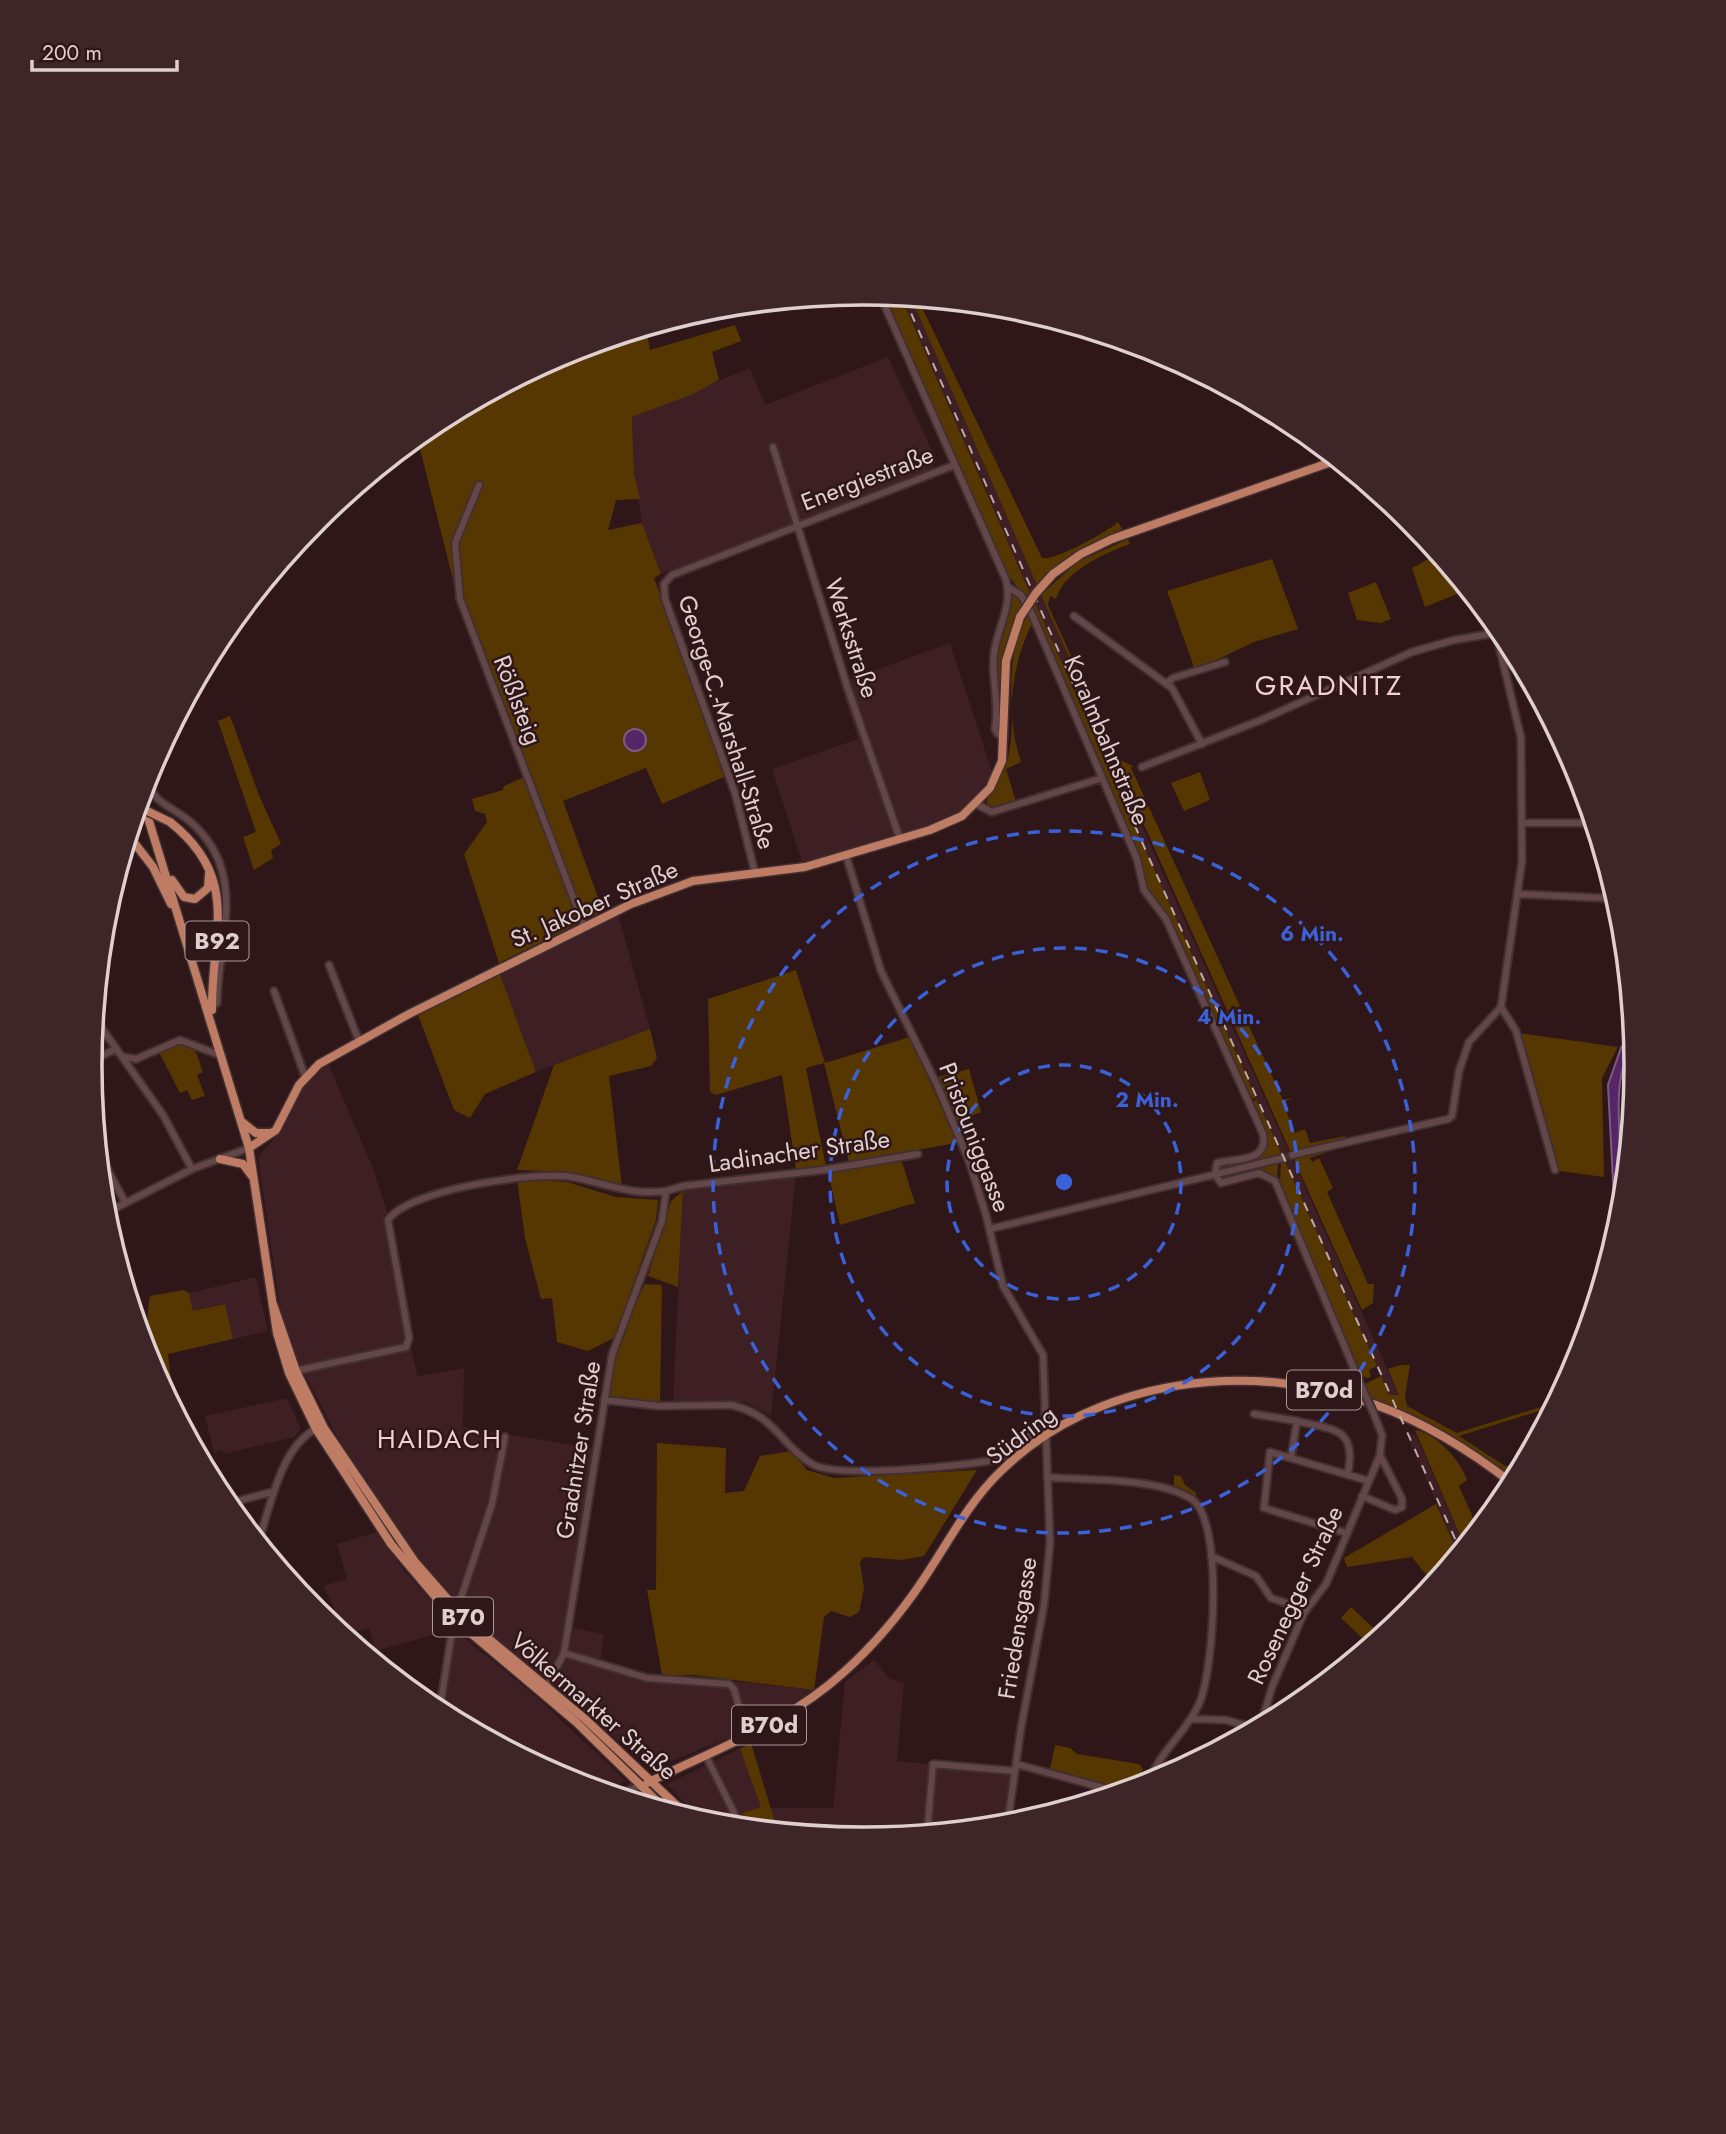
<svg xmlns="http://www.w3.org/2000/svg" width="1726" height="2134" viewBox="0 0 1726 2134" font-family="Jost,sans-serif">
	<rect width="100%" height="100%" fill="#2f1619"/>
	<path fill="#3e1f23" d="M901,297L911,298L1160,866L1399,1395H1389L1147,860Z
		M888,357L936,459L932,471L661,574L642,523L634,473L632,417L750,368L765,405Z
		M950,643L993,775L968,806L951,817L890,838L802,862L772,769L858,739L840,683Z
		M618,914L650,1029L536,1072L499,972Z
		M328,1063L373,1168L388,1214L384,1215L407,1339L402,1345L302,1365L297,1362L280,1308L258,1157L283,1128L301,1090Z
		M796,1175L771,1416L746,1402H673L683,1191Z
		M256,1277L268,1331L233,1339L225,1304L193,1311L189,1293Z
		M411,1349L418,1376L464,1368L463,1427L592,1448L585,1518L560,1654L547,1680L472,1618L417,1556L341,1444L303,1371Z
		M287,1398L301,1429L294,1437L224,1454L222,1450L214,1453L205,1416Z
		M1406,1433L1416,1435L1465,1547L1459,1555Z
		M377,1532L401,1567L449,1621L448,1631L375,1651L369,1628L347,1634L323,1586L347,1579L337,1544Z
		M574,1628L604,1634L600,1661L569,1652Z
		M462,1636L539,1699L626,1781L602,1792L567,1782L444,1716L455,1639Z
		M566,1657L647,1681L727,1686L732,1690L742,1733L658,1766L642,1761L554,1686Z
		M874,1660L889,1678L904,1683L897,1761L1011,1772L1006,1827L863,1841L712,1826L703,1823L667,1784L751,1743L770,1808H833L845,1682Z
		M735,1681L814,1690L747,1731Z"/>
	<path fill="#573701" d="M883,295L901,297L1030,593L1026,599L1006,572Z
		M911,298L918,299L1042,558C1053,562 1109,531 1118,522L1124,532L1051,571L1037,585Z
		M735,325L741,341L712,352L719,380L693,394L632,417L634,473L640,499L616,500L608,530L642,523L661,574L654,578L726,776L662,804L646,768L563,801L603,911L499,963L464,854L487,822L485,814L475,811L472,799L503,790L504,786L524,777L460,607L417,437L433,423L567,352L646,328L650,350Z
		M1128,539L1130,544C1105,553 1064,571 1056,599L1050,596L1048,605L1118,759L1133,766L1131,768L1283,1100L1292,1098L1283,1103L1295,1133L1305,1129L1310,1143L1345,1136L1346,1139L1291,1153L1041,595L1077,562Z
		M1438,554L1467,590L1425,607L1412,568Z
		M1272,559L1298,629L1254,642L1195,670L1167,591Z
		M1376,582L1391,619L1381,623L1357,620L1348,593Z
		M1012,590L1024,603L1004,653L1001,730L998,727L1000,714L995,657Z
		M1035,603L1256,1098L1250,1099L1165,914L1144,884L1138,856L1031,609Z
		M1029,612L1033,621C1011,666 1005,715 1021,762L1006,769L1016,802L991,809L986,807C985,797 1004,773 1008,758C1020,703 998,671 1029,612Z
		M230,716L259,795L281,844L271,850L273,858L254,870L243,837L256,832L218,721Z
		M1200,772L1210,800L1184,811L1171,783Z
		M796,970L825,1063L910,1037L957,1143L849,1162L824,1063L806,1068L826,1167L796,1170L782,1075L716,1095L710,1092L708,999Z
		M499,972L536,1072L485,1094L470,1118L454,1110L418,1015Z
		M650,1029L657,1058L651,1066L609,1076L622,1187L571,1172L517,1170L554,1065Z
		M1518,1033L1618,1047L1602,1078L1604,1177L1559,1171Z
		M180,1042C196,1044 198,1058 203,1072L197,1075L205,1096L192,1100L187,1090L180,1093L159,1052Z
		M969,1069L981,1112L957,1121L938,1077Z
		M1256,1099L1282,1155L1219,1171L1216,1166L1219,1164C1235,1163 1261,1162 1266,1144L1252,1104Z
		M1344,1146L1310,1158L1312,1162L1319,1158L1333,1188L1327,1192L1368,1284H1374L1373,1303L1362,1310L1293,1157Z
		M901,1159L915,1203L840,1225L828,1172Z
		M1284,1160L1377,1366L1369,1370L1371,1377L1367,1378L1359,1375L1280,1185L1281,1161Z
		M1278,1161L1277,1179L1262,1171L1230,1175Z
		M517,1179L567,1182L616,1197L658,1200L656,1220L614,1338L588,1351L557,1342L552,1298L541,1299L525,1238Z
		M683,1191L678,1287L648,1276L671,1201Z
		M645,1284L662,1285L660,1402L611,1398C598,1375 634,1308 645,1284Z
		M184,1290L189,1293L193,1311L225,1304L233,1339L168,1354L174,1405L170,1403C153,1372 143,1332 150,1296Z
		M1400,1365H1410L1405,1396L1407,1406L1457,1433L1557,1402L1555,1406L1459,1436L1505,1466L1514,1465L1503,1472L1436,1428L1370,1399L1365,1384L1381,1376L1389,1395H1399L1388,1369Z
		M1415,1430C1437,1434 1461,1461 1467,1480L1459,1486L1479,1531L1465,1547Z
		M657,1443L726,1448L725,1493L744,1491L760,1456L791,1451L807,1470L834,1478L977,1470L924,1556L902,1560L864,1557L860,1562L864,1589L859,1612L850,1617L831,1611L824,1617L814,1690L694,1675H662L647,1590H656Z
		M1174,1475L1181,1476L1185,1485L1196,1493V1497L1174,1489Z
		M1436,1504L1459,1555L1434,1585L1412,1557L1347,1567L1344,1558Z
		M1351,1607L1383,1637L1371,1646L1341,1618Z
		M751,1743L778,1832L744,1829L741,1821L743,1813L761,1807L740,1749Z
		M1055,1745L1070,1748L1077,1754L1139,1764L1143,1769L1136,1789L1125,1792L1050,1769Z"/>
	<path fill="#542665" stroke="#7e5985" stroke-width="2" d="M624 740a11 11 0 1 1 22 0a11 11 0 1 1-22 0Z
		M1633,1030L1634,1043C1601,1089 1634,1178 1616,1238L1608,1085L1621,1048Z"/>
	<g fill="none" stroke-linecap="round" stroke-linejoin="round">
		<path stroke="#7e5985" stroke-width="2" d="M1621,1137L1631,1123"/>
		<defs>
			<path id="minor" d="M880,295L1006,580C1013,607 997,628 994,654C991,679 1000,704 995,729L998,734L1004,736
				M825,297L833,302L856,294
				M773,447L847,686L900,839
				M479,485L455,543L460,599L584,926
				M1008,587L1021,595L1031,612L1137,859L1144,890L1166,919L1263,1134C1269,1163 1235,1158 1217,1163L1215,1175
				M1074,616L1172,688L1202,744
				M1166,684L1173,678L1225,662
				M1142,767L1261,720L1412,652L1454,640L1502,632
				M146,779C154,806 176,807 194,825C248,876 218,940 217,1003L212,1007
				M976,804L992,812L1102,778
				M1524,823H1594
				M846,855L881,971L938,1087L969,1161L986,1215L1003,1286L1043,1355L1050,1543L1044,1605L1021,1728L1007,1827
				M755,873L735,793L665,599L664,584L672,575L952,466
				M1518,894L1603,898L1618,902
				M1620,956L1626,958
				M329,965L359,1041
				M274,991L305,1076
				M1501,1007L1516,1031L1555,1170
				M94,1017L163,1115L192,1169
				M123,1057L136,1059L180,1040L222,1056
				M90,1061L116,1049
				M96,1140L97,1145
				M97,1150L125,1202
				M1292,1155L1448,1119L1452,1116L1459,1071L1469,1042L1501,1007L1522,861L1521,738L1496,633
				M1215,1175L1221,1183L1259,1173L1275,1181L1363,1390
				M104,1214L192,1169L249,1148
				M990,1229L1283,1158
				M295,1371L406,1347L409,1338L388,1220C409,1189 536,1171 572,1177C605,1183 631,1196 666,1191
				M604,1400L659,1406L731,1405C776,1415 780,1445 812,1464C837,1479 962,1466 994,1460L1008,1454L1045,1423
				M1254,1414L1297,1421
				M1291,1457L1297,1421C1333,1430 1357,1427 1348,1473
				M1047,1477C1088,1481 1154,1477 1190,1498C1225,1517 1214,1671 1199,1704C1185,1735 1158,1752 1148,1785
				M1362,1496L1395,1510L1402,1507V1499L1380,1455
				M226,1504L272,1492
				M1346,1533L1264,1508L1270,1452L1369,1481
				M258,1543C270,1509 280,1447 316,1429
				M1211,1556L1256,1576L1271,1598L1295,1606L1304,1613
				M564,1653L647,1678L729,1684L734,1689L747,1737
				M545,1689L564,1653L612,1355L662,1221L666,1191L684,1186L823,1170L918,1154
				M439,1714L454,1619L492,1504L505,1437
				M1192,1719L1226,1720L1258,1729
				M1260,1728L1272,1687L1304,1613L1326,1584L1380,1455L1382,1435L1373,1412
				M706,1756L742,1829
				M1016,1764L1122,1793
				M615,1796L642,1785
				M927,1834L933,1764L1015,1771"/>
			<path id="major" d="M1053,574L1081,554L1112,539L1337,460
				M141,795L249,1148L277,1333L289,1373L316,1429L391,1544L454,1619L576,1722L669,1813
				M170,822C242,879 211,934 212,1010
				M129,836L153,867L171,904
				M172,880L184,897L195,899L208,888L209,874
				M242,1122L256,1133H270
				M249,1148L276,1130L299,1085L319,1064L409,1014L631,904L693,881L805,867L930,830L962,816L990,788L1002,761L1006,661L1020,617
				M220,1159L243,1164L252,1176
				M273,1304L296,1371L324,1428L415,1562L465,1619L584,1718L691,1819
				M647,1783C716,1749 787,1724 844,1672C875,1644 901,1613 923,1580C948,1543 968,1503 1000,1472C1096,1377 1252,1359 1376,1405C1426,1423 1472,1452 1513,1484"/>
		</defs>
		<use href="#minor" stroke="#423031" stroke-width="10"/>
		<use href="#major" stroke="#423031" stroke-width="11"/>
		<use href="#minor" stroke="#634648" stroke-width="6"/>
		<use href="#major" stroke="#bf7c65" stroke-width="8"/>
		<path stroke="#bdabab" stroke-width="2" stroke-dasharray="9 9" stroke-linecap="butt" d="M904,297L1146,851L1461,1552"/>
		<defs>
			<path id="minor-bridge" d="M1363,1390L1373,1412"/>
			<path id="major-bridge" d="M1020,617L1036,593L1053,574
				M137,806L170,822"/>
		</defs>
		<use href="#minor-bridge" stroke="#423031" stroke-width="10" stroke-linecap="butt"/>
		<use href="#major-bridge" stroke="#423031" stroke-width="11" stroke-linecap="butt"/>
		<use href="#minor-bridge" stroke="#634648" stroke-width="6"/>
		<use href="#major-bridge" stroke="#bf7c65" stroke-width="8"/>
	</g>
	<g fill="none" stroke="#3a61d7" stroke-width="3.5" stroke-dasharray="12 9">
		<circle cx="1064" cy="1182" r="117"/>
		<circle cx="1064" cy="1182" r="234"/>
		<circle cx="1064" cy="1182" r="351"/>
	</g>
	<g text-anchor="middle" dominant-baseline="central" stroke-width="5" stroke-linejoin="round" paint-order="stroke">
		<g fill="#2f1619" stroke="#ab9898" stroke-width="2">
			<rect x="185.5" y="921.5" width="63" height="39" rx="5"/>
			<rect x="1287" y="1370.5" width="74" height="39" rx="5"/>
			<rect x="433" y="1597.5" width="60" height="39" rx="5"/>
			<rect x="732" y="1705.5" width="74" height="39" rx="5"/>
		</g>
		<g font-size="23" font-weight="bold" fill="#e0cfcf">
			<text x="217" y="941">B92</text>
			<text x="1324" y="1390">B70d</text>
			<text x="463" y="1617">B70</text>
			<text x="769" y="1725">B70d</text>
		</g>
		<g font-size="24" fill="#e0cfcf" stroke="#2f1619">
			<text transform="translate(867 478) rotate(-21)">Energiestraße</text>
			<text transform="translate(852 638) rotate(72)">Werksstraße</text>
			<text transform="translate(518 700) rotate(69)">Rößlsteig</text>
			<text transform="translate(727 722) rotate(72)">George-C.-Marshall-Straße</text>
			<text transform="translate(1107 740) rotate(67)">Koralmbahnstraße</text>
			<text transform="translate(594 904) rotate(-24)">St. Jakober Straße</text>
			<text transform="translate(975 1137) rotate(69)">Pristouniggasse</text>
			<text transform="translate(799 1151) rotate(-8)">Ladinacher Straße</text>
			<text transform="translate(1021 1435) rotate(-37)">Südring</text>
			<text transform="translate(578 1450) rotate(-81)">Gradnitzer Straße</text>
			<text transform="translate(1295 1595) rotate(-65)">Rosenegger Straße</text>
			<text transform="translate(1017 1628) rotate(-81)">Friedensgasse</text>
			<text transform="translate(594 1706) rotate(41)">Völkermarkter Straße</text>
		</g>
		<g font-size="26" letter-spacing="2" fill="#f3d0d2" stroke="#2f1619">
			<text x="440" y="1439">HAIDACH</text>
		</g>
		<g font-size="28" letter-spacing="2" fill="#f3d0d2" stroke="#2f1619">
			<text x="1329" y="685">GRADNITZ</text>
		</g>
	</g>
	<path d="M0 0H1726V2134H0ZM102 1066a761 761 0 1 1 1522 0a761 761 0 1 1-1522 0Z" fill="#3d2528" fill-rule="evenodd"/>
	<path fill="none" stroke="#e0cfcf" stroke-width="3.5" d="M102 1066a761 761 0 1 1 1522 0a761 761 0 1 1-1522 0Z"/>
	<circle cx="1064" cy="1182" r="10" fill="#3a61d7" stroke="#2f1619" stroke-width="3.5"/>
	<g font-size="21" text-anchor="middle" font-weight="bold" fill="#3a61d7" stroke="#2f1619" stroke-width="5" stroke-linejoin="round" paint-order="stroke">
		<text x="1312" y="941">6 Min.</text>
		<text x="1229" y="1024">4 Min.</text>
		<text x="1147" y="1107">2 Min.</text>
	</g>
	<path d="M32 60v10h145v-10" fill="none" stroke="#e0cfcf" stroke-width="3.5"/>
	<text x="42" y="60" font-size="21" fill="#e0cfcf" stroke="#2f1619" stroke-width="5" paint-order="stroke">200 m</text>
</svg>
